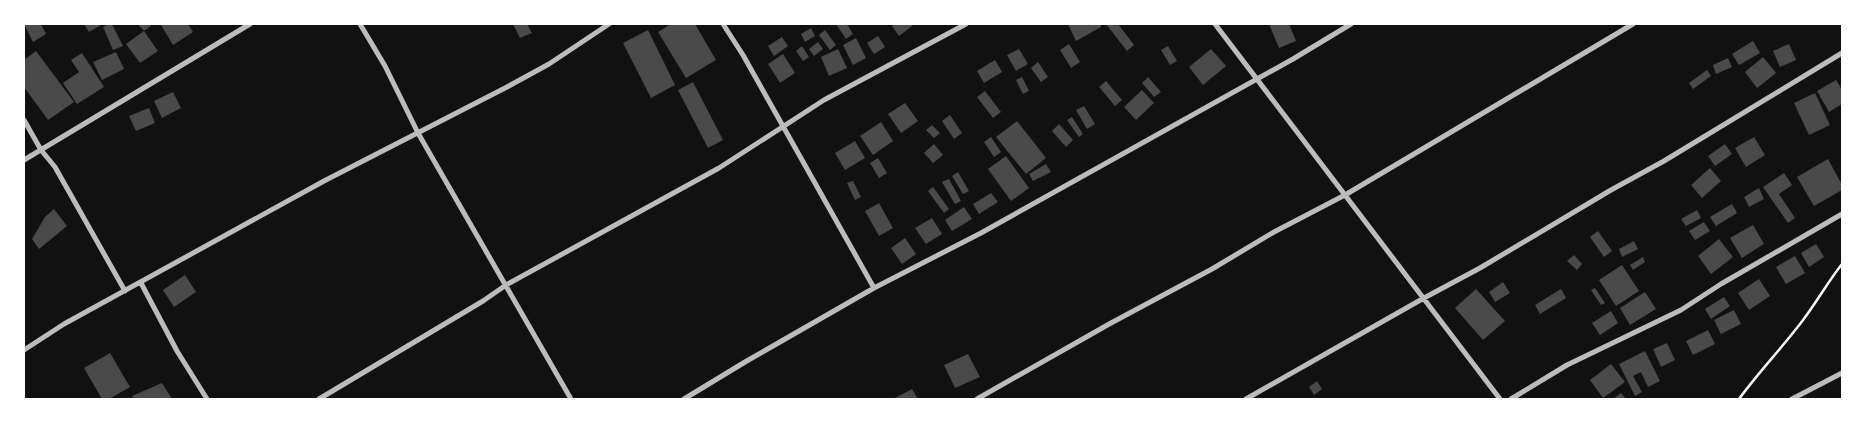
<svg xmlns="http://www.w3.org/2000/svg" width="1866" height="423" viewBox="0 0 1866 423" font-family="'Source Sans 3',sans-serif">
	<rect width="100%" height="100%" fill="#111"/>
	<path fill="#4a4a4a" d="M24,24H41L46,34L33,42Z
		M84,24H103L89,32Z
		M109,24H112L123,46L113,50L103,27Z
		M138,24H149L151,26L144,31Z
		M163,24H188L193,32L173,45L161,25Z
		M513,24H527L532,33L520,38Z
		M671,24H695L716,60L686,78L658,32Z
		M836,24H847L853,34L846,39Z
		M895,24H911L912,26L899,36L892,26Z
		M1068,24H1100L1101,27L1076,41Z
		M1106,24H1118L1134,45L1127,51Z
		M1269,24H1289L1296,41L1279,48Z
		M811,28L815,36L805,42L801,34Z
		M648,30L675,85L651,98L623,43Z
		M825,30L836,45L830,50L819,35Z
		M144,31L158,51L140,63L126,44Z
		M878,36L885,47L874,54L867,43Z
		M782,37L788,46L774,56L768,46Z
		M856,38L866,58L853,65L843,45Z
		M1753,41L1760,53L1739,65L1732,54Z
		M818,42L823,49L814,56L809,49Z
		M1069,44L1080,62L1071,68L1060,50Z
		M1789,44L1796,60L1780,67L1773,51Z
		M802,46L809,57L803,61L796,51Z
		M1168,46L1177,61L1170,65L1161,50Z
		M838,49L847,68L829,76L821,57Z
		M1019,49L1028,64L1016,71L1007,55Z
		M1211,49L1226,66L1203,85L1189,67Z
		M36,51L74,102L48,120L24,87V60Z
		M116,52L124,69L102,80L93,62Z
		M82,53L104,87L77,104L63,83L79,72L71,60Z
		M783,54L795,73L780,83L768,64Z
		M1763,57L1776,73L1757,88L1745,72Z
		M1728,58L1732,67L1716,74L1713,65Z
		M995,60L1002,72L984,83L977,71Z
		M1038,62L1048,77L1041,82L1031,68Z
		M1707,70L1711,76L1693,89L1689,83Z
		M1022,77L1029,91L1023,94L1016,80Z
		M1148,77L1161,92L1154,97L1142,83Z
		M1836,80L1842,90V104L1829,112L1817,91Z
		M1106,81L1122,100L1115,106L1099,87Z
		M693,82L723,140L708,148L678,90Z
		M1142,90L1154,103L1136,120L1124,107Z
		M985,91L1001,112L993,118L977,97Z
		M173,92L181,108L162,118L154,101Z
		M1815,93L1830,125L1809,135L1794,103Z
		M905,103L918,121L901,133L888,114Z
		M1084,106L1095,124L1087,129L1076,110Z
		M149,108L155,123L136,131L129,116Z
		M950,115L962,133L954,139L942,121Z
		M1072,117L1083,134L1079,137L1067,120Z
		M1017,121L1046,158L1026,174L996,137Z
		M881,122L893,141L873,155L860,136Z
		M1059,124L1073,140L1066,147L1052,131Z
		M932,125L940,133L934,138L926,130Z
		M991,137L1001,152L994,157L984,142Z
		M1754,137L1765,155L1746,167L1735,148Z
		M855,141L865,158L845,170L835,153Z
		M934,144L943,155L933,163L924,153Z
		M1725,144L1732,154L1715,166L1708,156Z
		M1006,156L1029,188L1011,201L988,169Z
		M878,158L887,173L879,178L870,163Z
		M1828,159L1842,185V190L1814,206L1797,177Z
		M1046,164L1051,172L1033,181L1029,174Z
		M1710,168L1721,181L1702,198L1691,185Z
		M958,172L969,191L963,194L952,176Z
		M1784,173L1792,185L1779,194L1795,218L1788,223L1763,187Z
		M949,179L961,201L955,204L942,182Z
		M853,181L861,197L855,200L847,183Z
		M933,187L949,209L944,213L928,191Z
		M1759,188L1764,199L1749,207L1744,197Z
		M991,193L998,202L979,214L973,204Z
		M879,203L893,228L879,236L865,211Z
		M1732,204L1737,213L1716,226L1710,217Z
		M964,207L972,219L952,231L945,220Z
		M54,209L67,226L39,249L32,239L45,217Z
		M1697,210L1701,218L1686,226L1681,219Z
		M932,218L942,234L926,244L915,228Z
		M1704,222L1710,231L1695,240L1689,231Z
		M1753,225L1764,244L1742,258L1730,238Z
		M1598,231L1612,251L1604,257L1590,237Z
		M905,238L916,254L902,264L891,248Z
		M1719,239L1733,257L1711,274L1698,256Z
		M1634,241L1638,249L1622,257L1619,249Z
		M1816,244L1824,257L1809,267L1801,253Z
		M1574,255L1582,264L1577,270L1567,261Z
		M1795,256L1805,273L1786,284L1776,267Z
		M1643,257L1645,262L1633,270L1630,265Z
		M1622,265L1639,291L1616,306L1599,280Z
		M185,275L196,292L174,307L163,290Z
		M1759,279L1770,296L1749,310L1738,293Z
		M1503,282L1510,293L1495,302L1489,292Z
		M1595,288L1605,303L1601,305L1591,290Z
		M1476,289L1505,321L1483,340L1455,308Z
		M1561,289L1566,298L1540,314L1535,305Z
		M1645,292L1656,309L1630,325L1620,308Z
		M1724,297L1730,306L1711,319L1705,309Z
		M1734,310L1741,324L1721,334L1714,320Z
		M1611,311L1618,323L1600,335L1592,323Z
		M1708,330L1715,344L1693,355L1686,341Z
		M1667,343L1675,360L1661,367L1653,349Z
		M1645,351L1660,381L1648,387L1641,372L1633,376L1642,392L1635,396L1619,364Z
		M110,353L130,387L109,399H102L84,368Z
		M968,354L980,377L955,388L944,365Z
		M1611,364L1625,382L1603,398L1590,380Z
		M1317,381L1322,389L1314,395L1309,387Z
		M162,383L172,399H134L132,396Z
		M912,389L918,399H893Z
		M1621,393L1626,399H1613Z"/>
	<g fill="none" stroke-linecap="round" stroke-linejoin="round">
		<path stroke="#f5f5f5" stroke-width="2.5" d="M1739,399C1758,373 1780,350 1800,324C1815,305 1827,283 1842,264"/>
		<path stroke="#bcbcbc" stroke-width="5" d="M360,24L385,66L418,133L571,399
			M723,24L743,55L874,288
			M1215,24L1500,399
			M24,120L41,150L55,167L125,291
			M24,160L250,24
			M141,283L177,351L207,399
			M24,350L64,324L324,181L507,87L549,64L609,24
			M319,399L483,301L506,285L719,168L824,100L966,24
			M684,399L745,362L874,288L981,233L1293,59L1351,24
			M977,399L1111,323L1212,269L1274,232L1345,195L1633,24
			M1246,399L1424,298L1480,268L1611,190L1664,161L1842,53
			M1511,399L1567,365L1681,310L1721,284L1842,214
			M1792,399L1842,373"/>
	</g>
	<rect width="1866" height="423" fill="none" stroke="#ffffff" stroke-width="50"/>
</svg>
